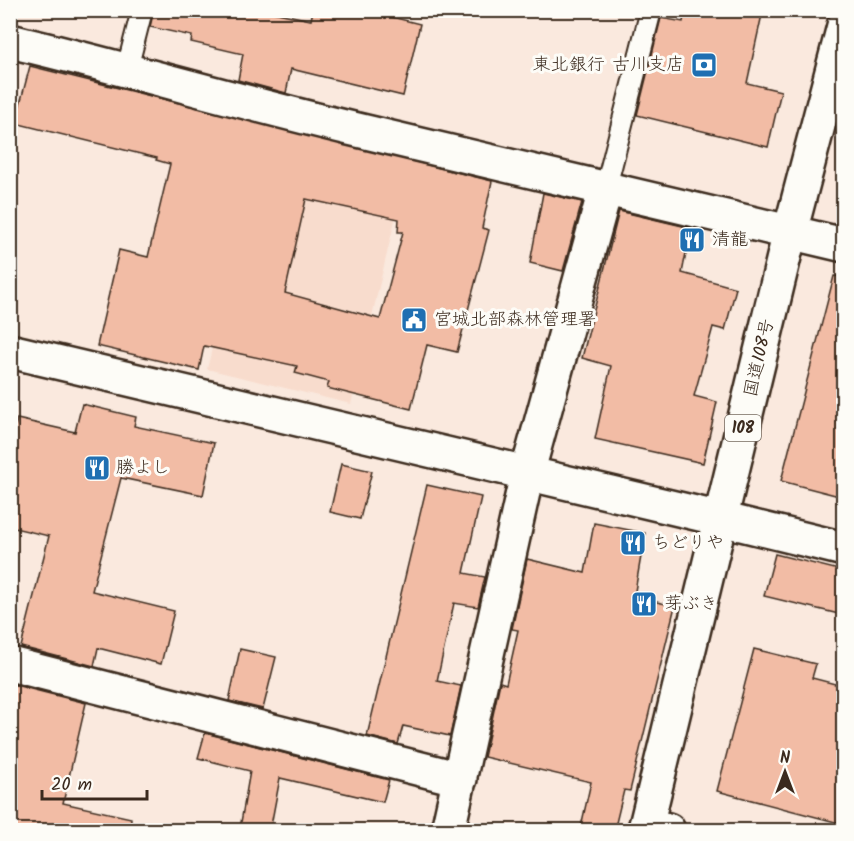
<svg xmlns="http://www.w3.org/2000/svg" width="854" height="841" viewBox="0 0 854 841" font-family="Kalam,'Klee One',sans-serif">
	<rect width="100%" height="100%" fill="#fae9de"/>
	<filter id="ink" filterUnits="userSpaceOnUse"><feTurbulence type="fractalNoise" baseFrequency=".0167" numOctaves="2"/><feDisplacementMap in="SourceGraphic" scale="12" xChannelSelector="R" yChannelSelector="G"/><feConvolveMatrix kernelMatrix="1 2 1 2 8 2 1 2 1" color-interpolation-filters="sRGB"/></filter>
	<g filter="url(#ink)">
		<path fill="#f8dccd" d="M268,119L411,153L351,404L207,369Z"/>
		<path fill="#f2bca5" stroke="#3b2a1e" stroke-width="1.5" fill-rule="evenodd" d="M154,10H263L311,20L313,10H364L420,24L403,96L291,69L286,93L238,80L243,54L191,42L192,36L150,27Z
			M685,10H763L747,83L781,91L768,147L637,115L661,18L683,22Z
			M30,66L492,181L482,228L489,230L457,352L427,345L411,409L327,388L329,382L295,373L297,366L204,346L199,370L97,346L119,250L148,257L170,164L156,160L157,158L15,123ZM306,199L399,219L398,232H403L380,319L285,293Z
			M543,193L582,202L563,271L530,263Z
			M619,211L691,228L682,273L736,288L725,330L713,327L694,396L717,402L703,463L595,439L611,366L582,358Z
			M834,276L843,277V497L781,481Z
			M82,404L136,417L134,426L214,443L203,495L121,478L92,591L174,611L161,664L98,648L94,666L21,647L49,536L10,527V447L17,419L75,432Z
			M341,464L372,471L360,519L330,512Z
			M427,485L481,497L464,573L485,577L478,607L454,603L437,681L461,686L450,736L403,726L398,744L367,736Z
			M594,523L645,533L634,597L675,606L630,791L624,790L614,831H580L591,782L484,757L500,682L506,684L518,630L512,629L527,559L585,573Z
			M775,554L843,571V615L764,596Z
			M240,649L276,657L263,709L229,701Z
			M754,649L816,664L812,678L843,686V824L717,791Z
			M11,684L86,703L63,803L131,818L130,831H10Z
			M205,733L389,780L383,802L280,778L270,831L240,828L250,771L198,758Z"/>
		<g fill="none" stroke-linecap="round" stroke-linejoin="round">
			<defs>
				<path id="lane" d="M127,69L142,10
					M606,187L651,10"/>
				<path id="street" d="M10,41C124,68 236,101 349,128C514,168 679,205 844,245
					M10,351L721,519
					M10,664L460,779
					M646,825L668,830
					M448,830L527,474L606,187"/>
				<path id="secondary" d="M721,519L844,549"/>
				<path id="highway" d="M645,830L790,232L844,26"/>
			</defs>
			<use href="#lane" stroke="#3b2a1e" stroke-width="24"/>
			<use href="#street" stroke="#3b2a1e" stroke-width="38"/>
			<use href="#secondary" stroke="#3b2a1e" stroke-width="38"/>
			<use href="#highway" stroke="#3b2a1e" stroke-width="38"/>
			<use href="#lane" stroke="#fdfcf7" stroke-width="20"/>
			<use href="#street" stroke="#fdfcf7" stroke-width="33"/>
			<use href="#secondary" stroke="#fdfcf7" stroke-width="33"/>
			<use href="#highway" stroke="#fdfcf7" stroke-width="33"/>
		</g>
	</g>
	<defs>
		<symbol id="bank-square" viewBox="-11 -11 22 22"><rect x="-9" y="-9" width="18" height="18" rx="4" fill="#1f6fb2" stroke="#fdfcf7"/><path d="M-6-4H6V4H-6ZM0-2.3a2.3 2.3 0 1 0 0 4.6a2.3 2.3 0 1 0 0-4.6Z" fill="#fff"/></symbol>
		<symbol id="restaurant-square" viewBox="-11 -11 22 22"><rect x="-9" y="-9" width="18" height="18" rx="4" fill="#1f6fb2" stroke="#fdfcf7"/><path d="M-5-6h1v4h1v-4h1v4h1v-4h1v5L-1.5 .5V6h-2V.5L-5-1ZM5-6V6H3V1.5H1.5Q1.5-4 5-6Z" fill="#fff"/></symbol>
		<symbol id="civic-square" viewBox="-11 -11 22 22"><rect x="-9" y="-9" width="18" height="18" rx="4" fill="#1f6fb2" stroke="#fdfcf7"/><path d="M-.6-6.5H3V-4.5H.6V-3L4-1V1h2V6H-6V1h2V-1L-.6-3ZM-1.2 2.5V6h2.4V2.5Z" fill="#fff"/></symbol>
	</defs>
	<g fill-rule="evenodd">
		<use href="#bank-square" x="689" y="50" width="30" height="30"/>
		<use href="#restaurant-square" x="677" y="225" width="30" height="30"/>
		<use href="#civic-square" x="399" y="305" width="30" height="30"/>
		<use href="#restaurant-square" x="82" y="453" width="30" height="30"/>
		<use href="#restaurant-square" x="618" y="528" width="30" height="30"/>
		<use href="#restaurant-square" x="629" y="589" width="30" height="30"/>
	</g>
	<g text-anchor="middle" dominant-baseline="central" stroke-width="6" stroke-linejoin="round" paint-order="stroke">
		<rect fill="#fdfcf7" stroke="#75695f" stroke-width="1.5" x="725" y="415" width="36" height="26" rx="4.5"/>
		<g font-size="16" font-weight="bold" fill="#3b2a1e">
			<text x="743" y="428">108</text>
		</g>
		<g font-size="18" fill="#3b2a1e" stroke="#fdfcf7" text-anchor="start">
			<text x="684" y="65" text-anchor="end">東北銀行 古川支店</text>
			<text x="712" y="240">清龍</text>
			<text x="434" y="320">宮城北部森林管理署</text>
			<text x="116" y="468">勝よし</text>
			<text x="652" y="543">ちどりや</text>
			<text x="664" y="604">芽ぶき</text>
		</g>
		<g font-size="18" fill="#3b2a1e" stroke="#fdfcf7">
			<text transform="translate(760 358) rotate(-77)">国道108号</text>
		</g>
	</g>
	<rect width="854" height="841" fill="none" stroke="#fdfcf7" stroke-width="36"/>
	<rect x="18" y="18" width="818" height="805" fill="none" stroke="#3b2a1e" stroke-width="2" filter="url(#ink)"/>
	<g transform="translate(785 772)" stroke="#fdfcf7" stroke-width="4.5" paint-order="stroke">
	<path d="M0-4.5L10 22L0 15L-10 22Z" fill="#3b2a1e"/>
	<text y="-9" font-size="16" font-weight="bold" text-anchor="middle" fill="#3b2a1e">N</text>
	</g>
	<path d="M42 790v9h105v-9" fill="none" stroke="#3b2a1e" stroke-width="3"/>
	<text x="51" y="790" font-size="18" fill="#3b2a1e" stroke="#fdfcf7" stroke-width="4.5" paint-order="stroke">20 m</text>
</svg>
